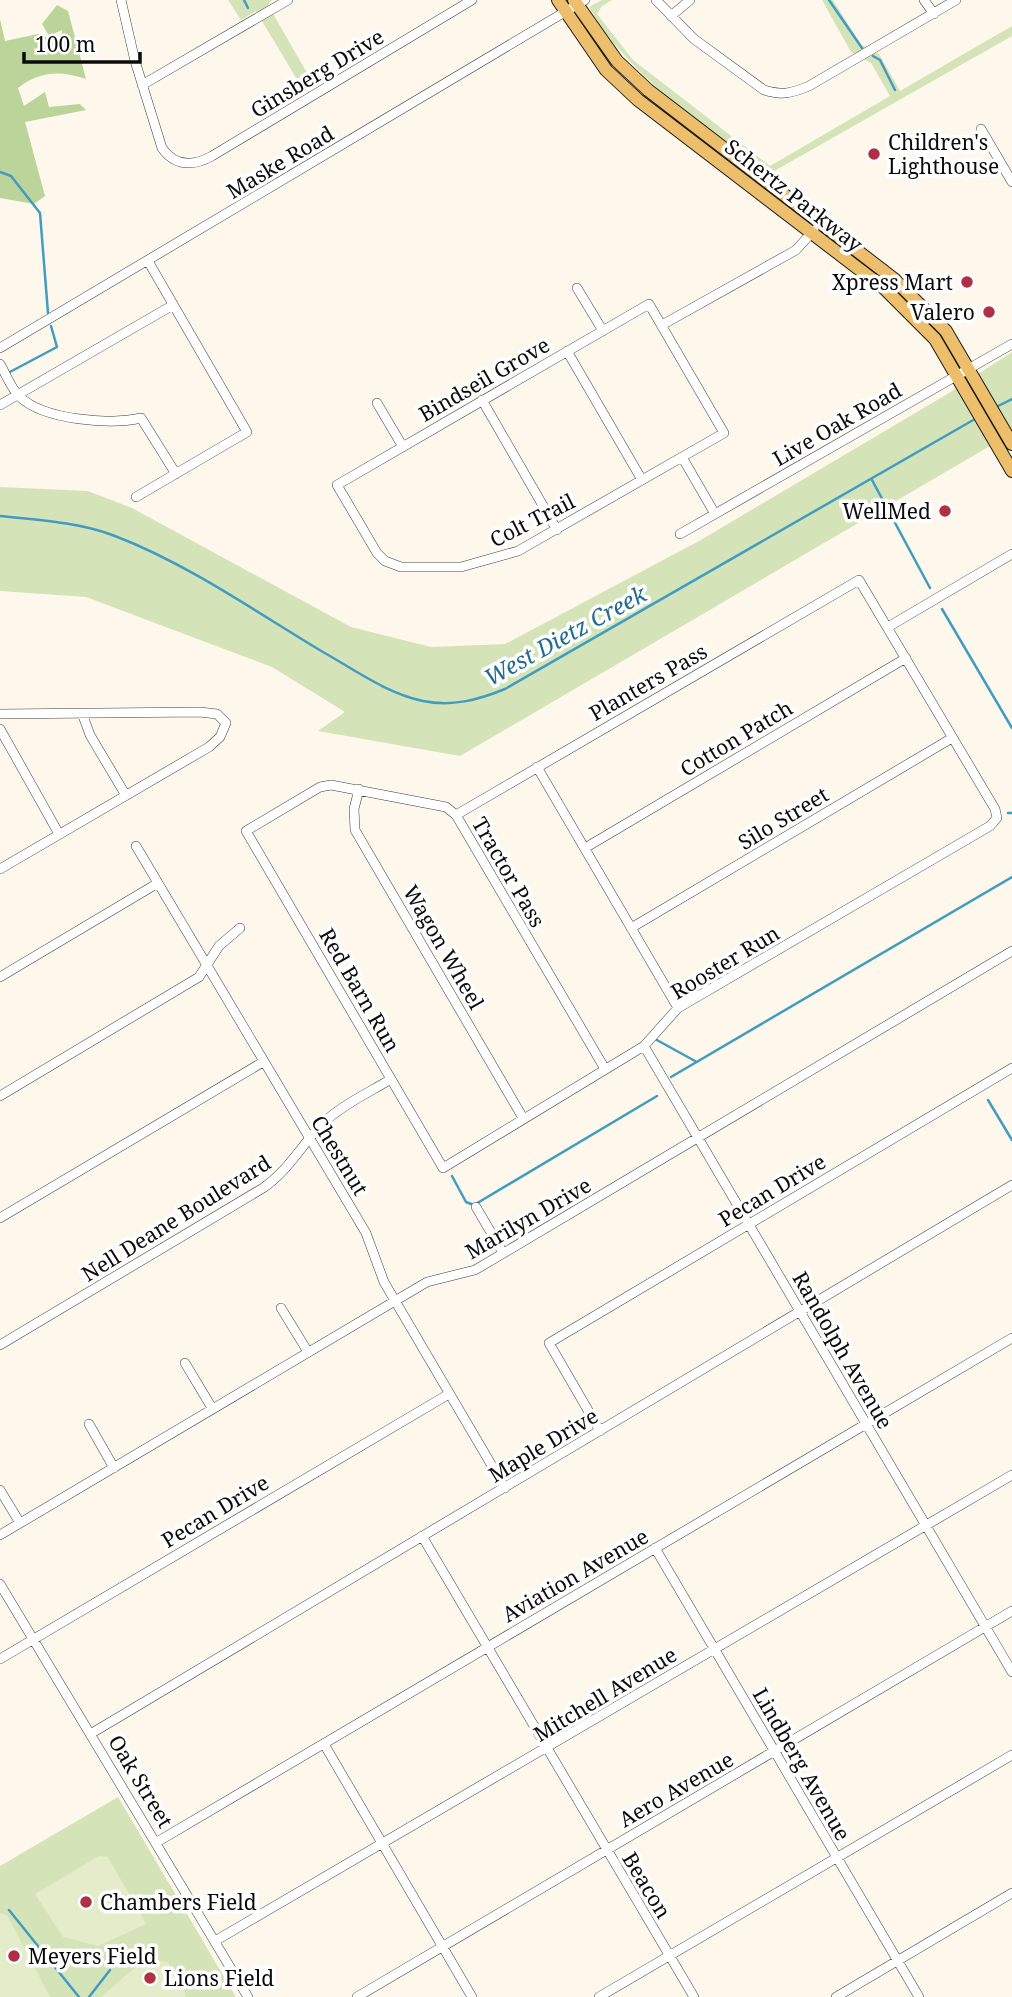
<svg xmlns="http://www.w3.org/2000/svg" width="1012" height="1997" viewBox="0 0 1012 1997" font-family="'Noto Serif',serif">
	<rect width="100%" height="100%" fill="#fdf8eb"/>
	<path fill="#d4e4b8" d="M228,0H272L268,5L314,85L304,91L256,11L241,20Z
		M602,0H612L602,6L597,14L633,60L770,166L890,96L871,63L851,52L822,0H833L861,45L879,54L900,91L1012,26V36L769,174C705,124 630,79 589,7Z
		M1012,352V446H990L460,756L318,731L345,712L272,667L86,597L0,591V487L88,491L132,508L351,627L431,647L505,644L699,541L949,393Z
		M118,1797L236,1997H0V1866Z"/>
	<path fill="#bad499" d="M57,5L68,11L86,79C61,70 39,71 18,88L24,106L45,92L49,107L80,104L86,110L25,122L45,196L34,204L0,198V19L5,41L38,34L53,40L62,35V30L49,36L42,24Z"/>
	<path fill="#e4ecc9" d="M99,1856L108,1857L146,1924L98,1946L63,1937L35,1894Z
		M0,1913L7,1915L50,1997H0Z
		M154,1960L168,1962L176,1978L179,1977L186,1997H101L137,1966L139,1969Z"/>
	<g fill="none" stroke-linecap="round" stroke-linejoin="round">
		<path stroke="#429cc1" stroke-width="2.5" d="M244,0L248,8
			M829,0L862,48
			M873,56L880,60L895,90
			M0,172L11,176L40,213L48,313
			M8,373L57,347L51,326
			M996,407L1012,399
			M872,480L930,588
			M0,516C38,520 78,522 115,536C188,564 256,612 323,652C355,670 386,693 423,701C452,707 478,700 505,689L975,419
			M942,609L1012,728
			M1008,813H1012
			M655,1039L695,1061
			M671,1077L1012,877
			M988,1100L1012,1140
			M452,1176L466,1202L474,1205L657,1096
			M9,1910L79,1997
			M89,1997L110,1970"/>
		<defs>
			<path id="minor" d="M121,0L135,61L162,148C175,167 194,166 212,156L472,0
				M656,0L694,39L764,90C782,96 792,93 809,86L956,0
				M924,0L934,14
				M671,16L690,0
				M142,85L288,0
				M981,129L1012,182
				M577,288L603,331
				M649,304L724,433L518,551L461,567H401L385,561L377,553L337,485Z
				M662,325L796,250L814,230
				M0,348L585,0
				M567,351L642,480
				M0,364C6,374 11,389 20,397C44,420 110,425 141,418L176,474
				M482,400L557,530
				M377,403L403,447
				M0,405L173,305
				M682,457L715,514
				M136,497L247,432L148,261
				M680,534L1012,344
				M888,627L1012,554
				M82,713L90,735L125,794
				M0,714L200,712L217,714L226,723L220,737L209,747L0,869
				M0,729L59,834
				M537,767L678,1008
				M359,789L354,809L355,830L523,1118
				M456,815L859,580L995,809L997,818L990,826L678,1008L644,1046L443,1168L246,831L320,787L331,785L446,807L456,815L605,1069
				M136,846L366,1233L384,1282L505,1488
				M585,848L906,658
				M631,928L952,738
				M0,977L158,883
				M644,1046L1012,1672
				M0,1096L199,977L219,946L240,928
				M476,1207L503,1253
				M0,1218L263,1062
				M281,1308L308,1352
				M0,1345L263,1188C288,1171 301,1146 322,1124C342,1105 368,1093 391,1079
				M185,1363L212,1408
				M89,1424L114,1468
				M600,1431L549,1343L1012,1068
				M0,1490L20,1523
				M0,1535L427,1282L475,1270L1012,951
				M422,1536L694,1997
				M655,1548L919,1997
				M0,1584L248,1997
				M0,1659L449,1394
				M92,1733L1012,1185
				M324,1744L472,1997
				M157,1842L1012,1338
				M215,1941L1012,1475
				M357,1997L1012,1611
				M599,1997L1012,1755
				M836,1997L1012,1893"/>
			<path id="major" d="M558,0L606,70L638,100L885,289L935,339L1012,471
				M574,0L617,61L648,90L894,279L946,331L1012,444"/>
		</defs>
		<use href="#minor" stroke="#3e3e3e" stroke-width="10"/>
		<use href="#major" stroke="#1c1c1c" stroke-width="14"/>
		<use href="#minor" stroke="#fff" stroke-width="9"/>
		<use href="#major" stroke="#edbf6c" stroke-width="12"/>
	</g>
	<g fill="#af3044" stroke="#fff" stroke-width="2.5">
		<circle cx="874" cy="154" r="7"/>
		<circle cx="967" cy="282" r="7"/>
		<circle cx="989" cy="312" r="7"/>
		<circle cx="945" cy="511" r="7"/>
		<circle cx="86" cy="1902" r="7"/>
		<circle cx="14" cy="1956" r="7"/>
		<circle cx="150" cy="1978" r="7"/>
	</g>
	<g text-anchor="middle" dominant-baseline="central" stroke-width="7" stroke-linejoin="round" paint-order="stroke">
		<g font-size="21" fill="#0b0b0b" stroke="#fff">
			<text transform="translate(317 73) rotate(-31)">Ginsberg Drive</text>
			<text transform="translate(280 162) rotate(-31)">Maske Road</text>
			<text transform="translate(794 195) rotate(38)">Schertz Parkway</text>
			<text transform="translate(484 379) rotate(-30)">Bindseil Grove</text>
			<text transform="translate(837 424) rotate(-30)">Live Oak Road</text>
			<text transform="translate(532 520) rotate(-27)">Colt Trail</text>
			<text transform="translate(648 682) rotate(-30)">Planters Pass</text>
			<text transform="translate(736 738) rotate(-31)">Cotton Patch</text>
			<text transform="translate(783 818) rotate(-31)">Silo Street</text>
			<text transform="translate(509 872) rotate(60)">Tractor Pass</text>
			<text transform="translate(444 947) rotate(60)">Wagon Wheel</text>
			<text transform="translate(725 962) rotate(-31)">Rooster Run</text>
			<text transform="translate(360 990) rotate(60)">Red Barn Run</text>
			<text transform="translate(340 1155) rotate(59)">Chestnut</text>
			<text transform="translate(772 1190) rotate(-31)">Pecan Drive</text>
			<text transform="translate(176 1218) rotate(-32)">Nell Deane Boulevard</text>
			<text transform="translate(528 1218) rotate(-30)">Marilyn Drive</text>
			<text transform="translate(843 1350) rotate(60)">Randolph Avenue</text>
			<text transform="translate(543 1445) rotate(-31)">Maple Drive</text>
			<text transform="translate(215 1511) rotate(-31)">Pecan Drive</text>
			<text transform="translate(575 1575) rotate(-30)">Aviation Avenue</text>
			<text transform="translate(605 1694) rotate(-31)">Mitchell Avenue</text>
			<text transform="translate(802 1764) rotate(60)">Lindberg Avenue</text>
			<text transform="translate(141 1781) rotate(59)">Oak Street</text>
			<text transform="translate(676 1789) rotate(-30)">Aero Avenue</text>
			<text transform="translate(647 1885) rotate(59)">Beacon</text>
		</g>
		<g font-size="21" fill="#0b0b0b" stroke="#fff" text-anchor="start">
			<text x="888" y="142">Children's<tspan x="888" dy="24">Lighthouse</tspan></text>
			<text x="953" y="282" text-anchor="end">Xpress Mart</text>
			<text x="975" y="312" text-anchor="end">Valero</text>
			<text x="931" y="511" text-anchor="end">WellMed</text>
			<text x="100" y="1902">Chambers Field</text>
			<text x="28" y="1956">Meyers Field</text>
			<text x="164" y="1978">Lions Field</text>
		</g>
		<g font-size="23" font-style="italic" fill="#206c91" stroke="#fff">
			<text transform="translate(565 635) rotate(-29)">West Dietz Creek</text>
		</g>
	</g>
	<path d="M24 52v10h116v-10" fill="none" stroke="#0b0b0b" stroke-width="3.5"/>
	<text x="35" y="52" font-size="21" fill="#0b0b0b" stroke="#ffffff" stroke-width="5" paint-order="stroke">100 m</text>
</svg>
